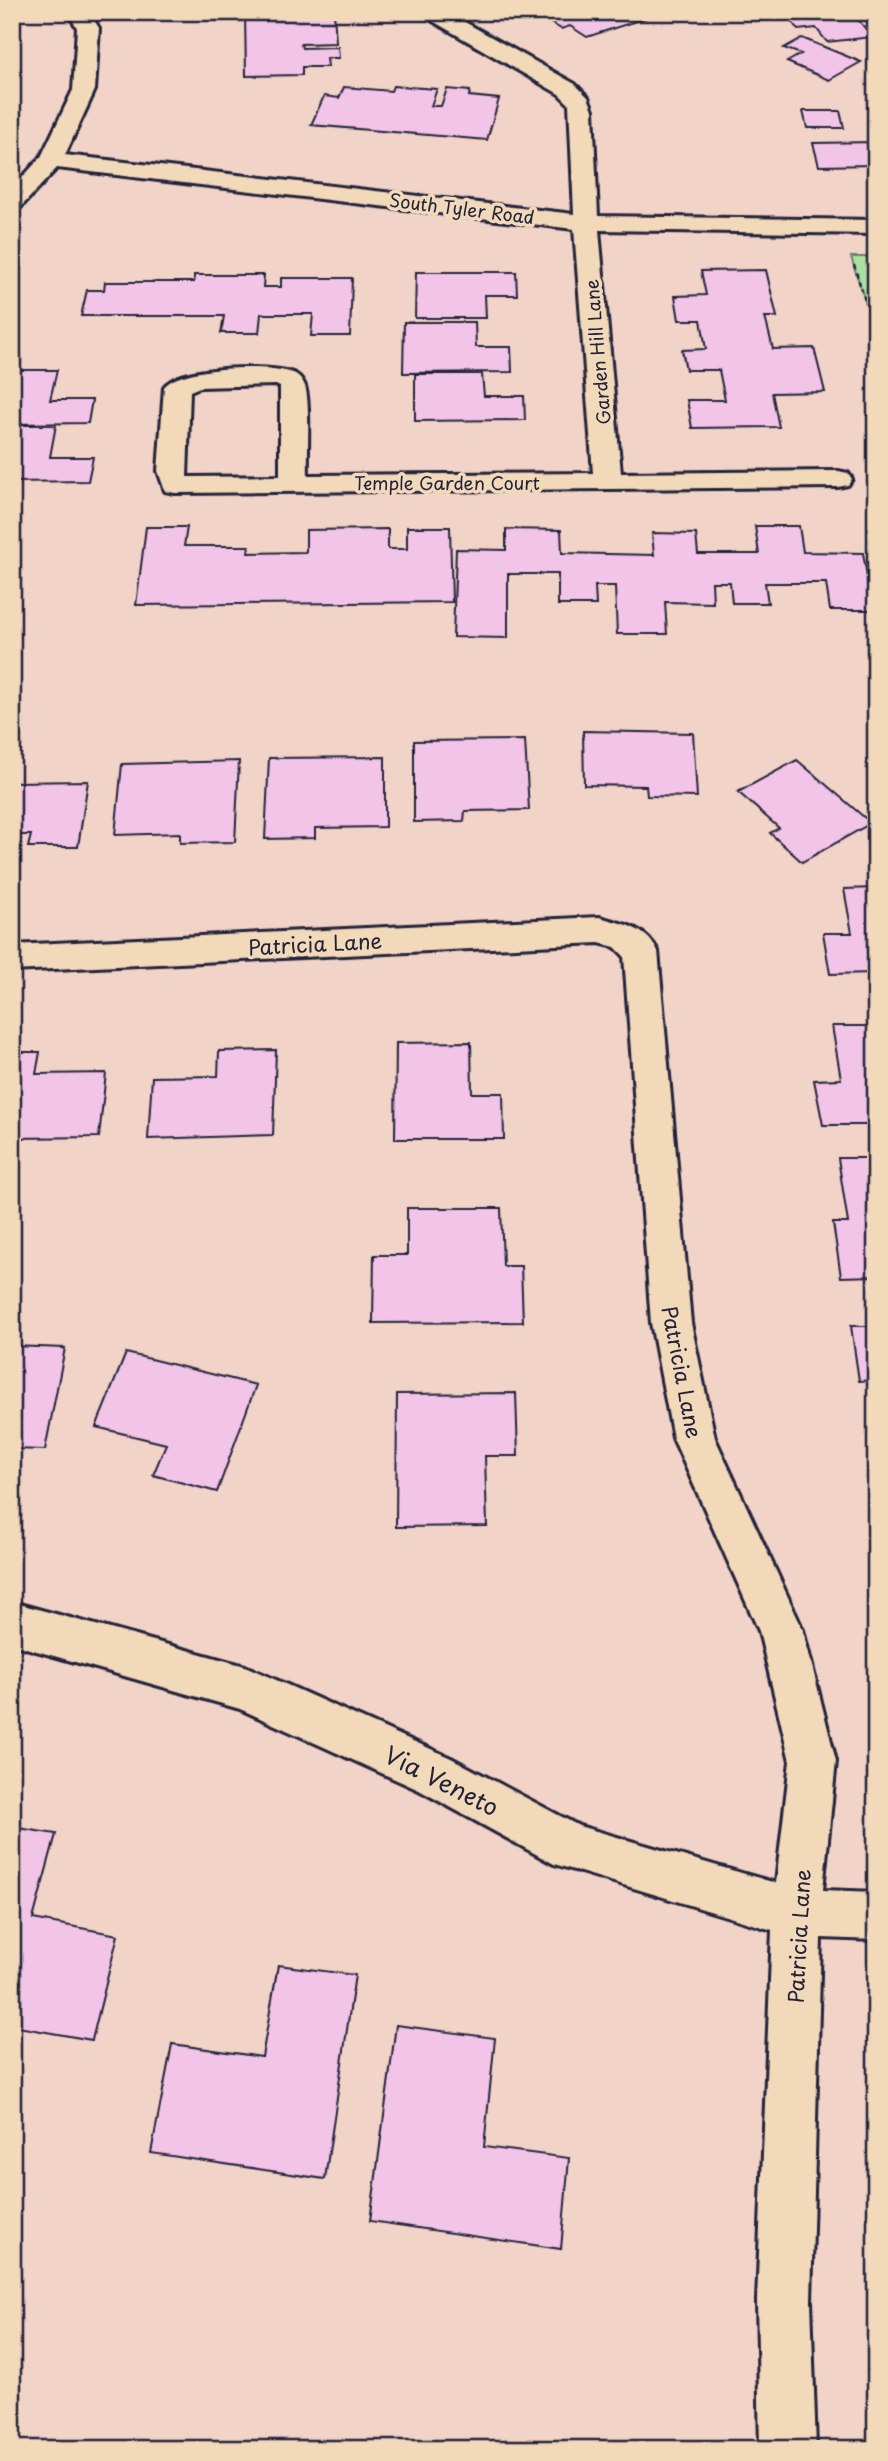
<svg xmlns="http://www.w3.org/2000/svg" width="888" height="2461" viewBox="0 0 888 2461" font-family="'Playpen Sans',sans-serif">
	<rect width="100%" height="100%" fill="#f1d3c7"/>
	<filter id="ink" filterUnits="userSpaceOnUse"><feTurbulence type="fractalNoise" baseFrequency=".0143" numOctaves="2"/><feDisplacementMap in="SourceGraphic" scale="14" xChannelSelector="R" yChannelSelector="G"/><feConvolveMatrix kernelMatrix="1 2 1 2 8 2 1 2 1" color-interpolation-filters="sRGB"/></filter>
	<g filter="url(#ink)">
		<path fill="#abe0a3" stroke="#66816f" stroke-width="2" d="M851,257H876V336Z"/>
		<path fill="#f2c4e8" stroke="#22223b" stroke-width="2" d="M245,12H334L336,43L301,44L302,48L338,47L339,58H327L328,67H302V75L246,76Z
			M533,12H642L649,17L587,37L570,26L561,29Z
			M852,12L872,37L827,42L816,28L798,30L786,14Z
			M802,38L861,62L829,80L787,62L801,54L784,48Z
			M393,86L437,89L431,106H441L447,89L470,91L469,96L499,99L487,140L311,125L324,96L339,98L344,87L391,91Z
			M803,111H840L844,128H807Z
			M876,142V165L819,166L813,143Z
			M766,270L777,317H765L773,349L814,348L825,392L772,393L779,427L692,428L687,400H725L719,370H686L682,350L706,349L701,320H679L675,296L706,295L701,271Z
			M416,272H516L517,295H485L486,318H415Z
			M194,275H264L263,287H281V278H352L350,336H311L313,314H261L259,333H221L224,316H81L87,290H104L105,282H194Z
			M404,322H475L476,347H511L512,372L403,373Z
			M12,370H57L50,400H92L88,423L12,424Z
			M415,374H482L484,396H524L525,420L415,421Z
			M12,425H56L50,457H93L88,481L12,482Z
			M755,526H799L803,552L863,553L873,610H830L826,583H765L768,603H732L730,582H712L713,603L665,602L667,634H617L615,586H595L596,605H558V574H508V638L453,637L456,549L506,550V529L561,530L562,553L654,555L652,533L696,534L698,554H759Z
			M146,527H187L184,546H249L248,553L306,552V530L388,529V549H407V527H450L452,602L136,605Z
			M583,731L693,733L697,797L647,796L646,786L584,785Z
			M525,740L529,810L465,811L464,821L414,822V741Z
			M385,757V827L315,828V838L265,839L269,758Z
			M797,760L871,823L802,862L770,833L779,828L738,792Z
			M239,761L235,842L180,843V833L115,835L122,764Z
			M88,781L78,847H28L31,835H12V782Z
			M876,888V973L830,974L823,933H852L844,889Z
			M832,1026H876V1125H823L814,1080L841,1079Z
			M471,1042L472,1093H503L504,1139H395L396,1043Z
			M276,1050L273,1135L148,1139L152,1077L218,1076L219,1051Z
			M12,1052H40L36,1074L106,1073L99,1137L12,1138Z
			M838,1158H876V1276L841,1277L833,1223H848Z
			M407,1208H501L503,1266H521L523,1322L373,1323L374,1255H407Z
			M851,1326H876V1380L859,1381Z
			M12,1346L65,1348L45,1450L12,1449Z
			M126,1353L256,1385L217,1492L153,1475L166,1444L96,1427Z
			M516,1393L518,1456H485L487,1526L396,1527L397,1394Z
			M12,1827L56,1834L33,1919L118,1935L92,2040L12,2026Z
			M278,1965L355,1975L325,2179L151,2153L172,2044L262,2057Z
			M396,2025L495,2038L484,2147L569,2158L561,2249L370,2221Z"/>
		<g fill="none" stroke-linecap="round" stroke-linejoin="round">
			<defs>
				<path id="minor" d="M68,12H89L99,28L95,90L65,155L574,214L569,104L559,94L424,16L421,12H447L575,84L588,97L593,110L598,216L876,220V234L599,230L621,473L838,471L848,473L852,479L848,485L838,487L175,493L165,491L158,471L164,387C179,366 270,364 293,373C298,375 302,379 304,384C311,396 307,458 308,475L593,473L574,229L57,168L20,208L12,210V189L41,157L73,90L77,28ZM276,385L280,387V476L187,477L190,391L200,387Z
					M599,917C624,924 645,927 658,951L691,1323L715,1438L803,1630L836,1761L823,1890L876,1892V1940L821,1938L811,2301L816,2449H760L757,2301L772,1930L554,1864L419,1790L240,1709L12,1644V1602L245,1666L451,1758L579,1826L776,1883L790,1761L759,1631L673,1438L651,1323L624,956L615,947L599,943L12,971V945Z"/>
			</defs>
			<use href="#minor" stroke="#22223b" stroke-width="6"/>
			<path stroke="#22223b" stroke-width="2.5" stroke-dasharray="4.5 3.5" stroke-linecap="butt" d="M854,265L876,336"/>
			<use href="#minor" fill="#f1d9b9" fill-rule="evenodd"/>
		</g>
	</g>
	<g text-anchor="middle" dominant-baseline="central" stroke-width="7" stroke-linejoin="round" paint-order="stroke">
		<g font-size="18" fill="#22223b" stroke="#f1d9b9">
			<text transform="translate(462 208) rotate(7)">South Tyler Road</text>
			<text transform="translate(597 352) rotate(-95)">Garden Hill Lane</text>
			<text x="447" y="482">Temple Garden Court</text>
		</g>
		<g font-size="21" fill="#22223b" stroke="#f1d9b9">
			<text transform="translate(315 943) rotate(-3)">Patricia Lane</text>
			<text transform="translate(683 1372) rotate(79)">Patricia Lane</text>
			<text transform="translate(798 1936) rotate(-87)">Patricia Lane</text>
		</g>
		<g font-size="24" fill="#22223b" stroke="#f1d9b9">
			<text transform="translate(442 1780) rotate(27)">Via Veneto</text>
		</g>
	</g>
	<rect width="888" height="2461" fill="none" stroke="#f1d9b9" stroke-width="42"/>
	<rect x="21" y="21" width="846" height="2419" fill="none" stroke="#22223b" stroke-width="2.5" filter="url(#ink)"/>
</svg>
